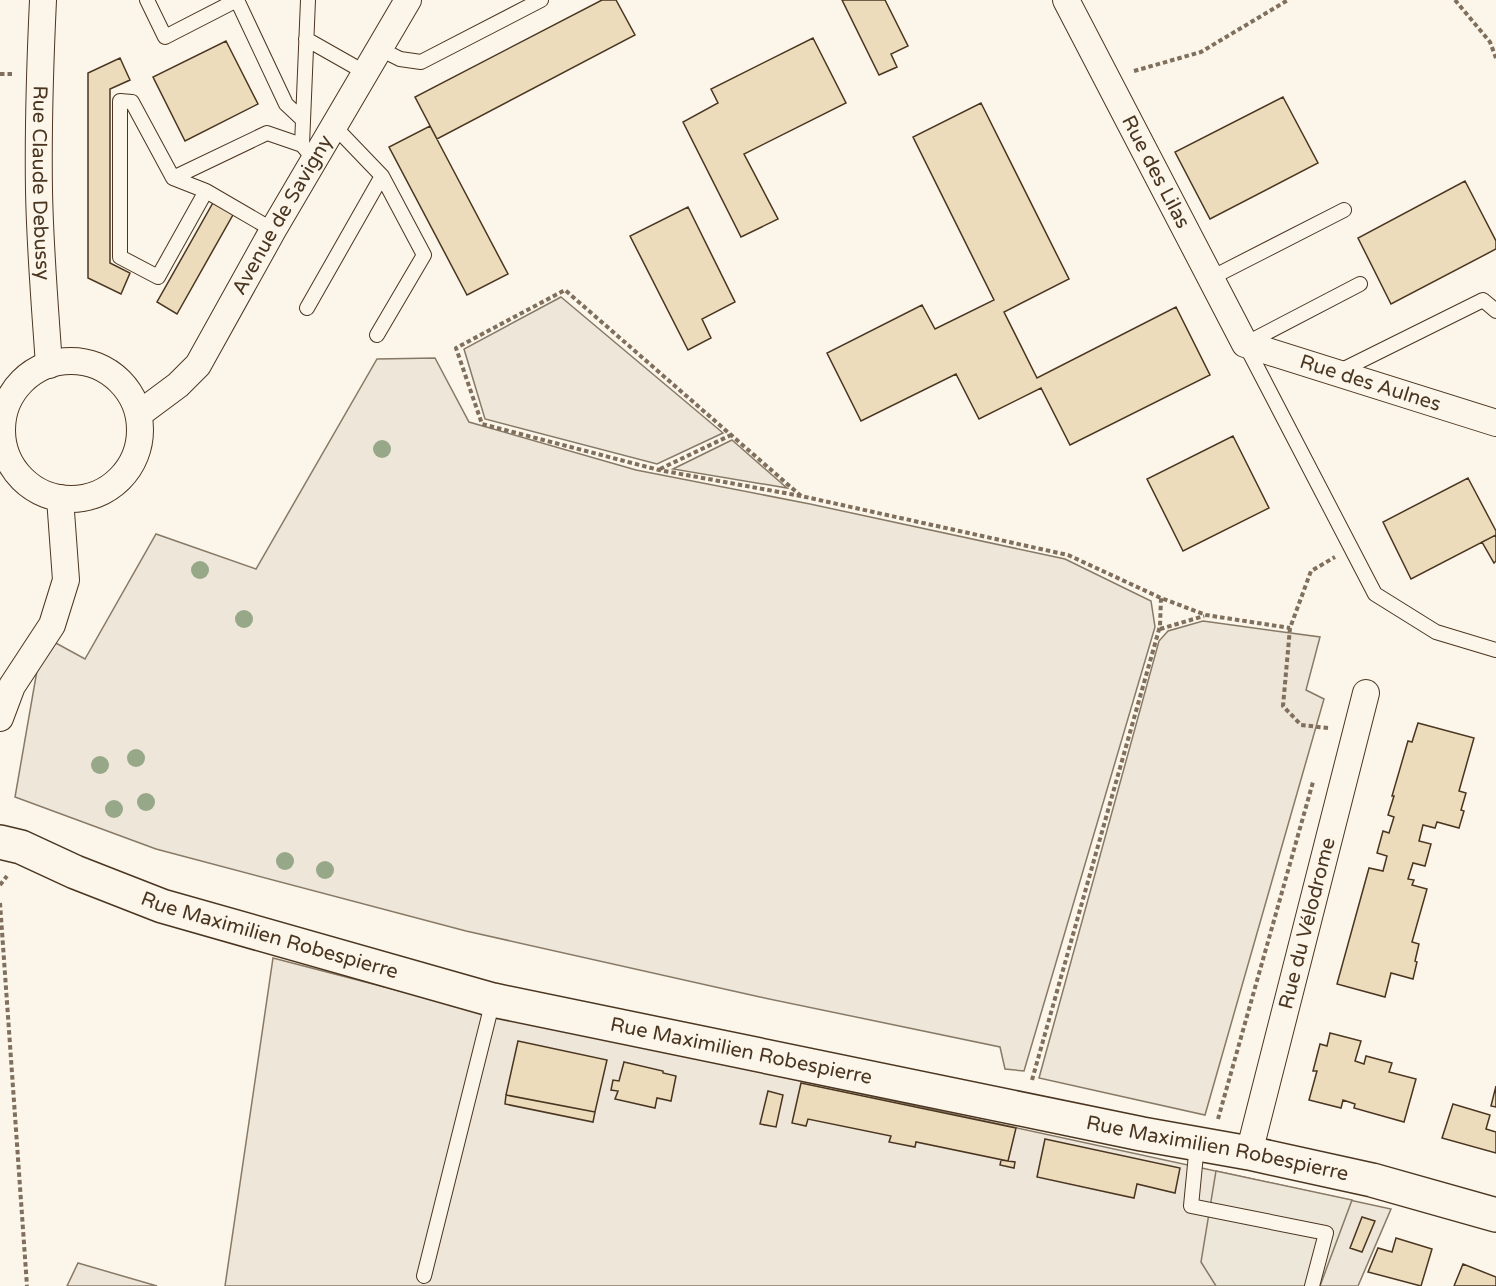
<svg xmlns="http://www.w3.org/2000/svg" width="1496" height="1286" viewBox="0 0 1496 1286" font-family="'Varela Round',sans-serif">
	<rect width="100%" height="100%" fill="#fbf6e9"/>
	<path fill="#ede6d9" stroke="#887966" stroke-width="1.5" d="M561,297L723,433L657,464L485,419L464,349Z
		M435,358L469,422L636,470L810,504L1065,559L1151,601L1155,627L1024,1071L1005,1069L1000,1047L760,997L466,931L156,849L15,797L43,636L85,659L156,534L256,569L377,359Z
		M732,440L787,488L673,469Z
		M1203,621L1320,637L1306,690L1324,699L1205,1115L1039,1078L1159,641L1168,631Z
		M273,958L469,1009L1391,1209L1358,1286H225Z
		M78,1263L157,1286H67Z"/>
	<path fill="#ede7d9" stroke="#887966" stroke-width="1.5" d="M1216,1171L1352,1200L1320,1286H1216L1201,1262Z"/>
	<path fill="#ecdcbc" stroke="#4a3520" stroke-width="1.5" d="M602,0H616L635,35L437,139L415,97Z
		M842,0H885L908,46L891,54L897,67L879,75Z
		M813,38L846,103L744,154L778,219L741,237L683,122L718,103L711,89Z
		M226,41L258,104L185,141L153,77Z
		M120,58L130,80L110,89V263L130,273L121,294L88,278V73Z
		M1283,97L1318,163L1210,219L1175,152Z
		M981,103L1069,279L1004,312L1037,378L1176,307L1210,375L1070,445L1041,388L979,419L956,374L861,421L827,353L922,305L935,329L994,300L913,137Z
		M430,126L508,274L467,295L389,147Z
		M1465,181L1496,241V249L1391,304L1358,238Z
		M214,201L234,213L177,314L157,302Z
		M688,207L735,302L702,319L711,338L688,350L630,236Z
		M1233,436L1269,508L1183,551L1147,479Z
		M1468,478L1496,531V535L1411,579L1383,522Z
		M1496,535V561L1494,563L1482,542Z
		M1418,723L1474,738L1459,791L1466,793L1461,810L1464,811L1459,828L1437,822L1435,828L1423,825L1419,841L1431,844L1425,866L1413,863L1408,879L1414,880L1412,885L1427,889L1412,942L1419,944L1415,961L1417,962L1413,979L1391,973L1385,997L1337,984L1369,868L1383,871L1387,856L1377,853L1383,831L1389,833L1394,817L1388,815L1394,796H1392L1408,741L1412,742Z
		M1330,1033L1361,1041L1355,1061L1364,1064L1366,1056L1392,1063L1389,1072L1416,1079L1404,1122L1354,1108L1355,1104L1343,1100L1341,1108L1309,1100L1317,1071H1313L1320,1044L1327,1046Z
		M518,1041L607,1060L595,1112L506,1095Z
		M624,1062L663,1071V1073L676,1076L671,1101L657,1098L655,1108L615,1099L618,1091L611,1090L613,1080L619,1081Z
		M801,1083L1016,1128L1008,1161L916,1142L915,1147L889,1142L891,1136L808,1119L806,1126L792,1123Z
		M1496,1086V1107L1491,1106Z
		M768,1091L783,1095L776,1127L760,1124Z
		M506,1095L595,1112L593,1122L505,1104Z
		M1453,1104L1490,1115L1486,1129L1496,1132V1153L1442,1138Z
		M1045,1139L1180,1168L1175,1193L1137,1184L1134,1198L1037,1177Z
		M1001,1160L1015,1162L1014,1168L1000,1165Z
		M1362,1217L1375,1221L1362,1252L1350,1248Z
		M1396,1238L1432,1249L1421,1286L1368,1272L1378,1248L1392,1252Z
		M1463,1264L1496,1277V1286H1454Z"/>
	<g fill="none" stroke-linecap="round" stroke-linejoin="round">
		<defs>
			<path id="lane" d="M147,0L165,37L237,0
				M237,0L286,104L303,120
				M308,0L302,145L314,159
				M306,39L366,73
				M380,49L400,59L421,62L541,0
				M120,101L132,102L173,178L206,191L158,277L120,257Z
				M334,126L382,176L424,255L377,335
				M173,178L267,133L302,145
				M206,191L273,230
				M1211,278L1344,210
				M1360,284L1245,344L1375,594L1436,632L1496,650
				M307,308L382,176
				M1338,372L1483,300L1496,311
				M1197,1144L1191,1206L1326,1233L1312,1286
				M424,1276L493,1000"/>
			<g id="street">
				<path id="s1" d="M43,0C40,64 38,128 39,191C40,249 45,307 49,365"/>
				<path id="s2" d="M1066,0L1245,344L1496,423"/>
				<circle cx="71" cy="430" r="69"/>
				<path id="s3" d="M139,414L178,385L198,365L273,230L408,0"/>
				<path d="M0,718L12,686L52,625L66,580L60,498"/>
				<path id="s4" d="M1249,1153L1366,693"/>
			</g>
			<g id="secondary">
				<path id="s5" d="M0,842L21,847L75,872L162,906L493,1000L1142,1134L1249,1153L1372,1180L1496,1215"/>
			</g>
		</defs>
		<use href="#lane" stroke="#4a3520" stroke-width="16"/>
		<use href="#street" stroke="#4a3520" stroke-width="28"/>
		<use href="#secondary" stroke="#4a3520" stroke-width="36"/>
		<path stroke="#7f6f5c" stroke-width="4" stroke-dasharray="4.5 3" stroke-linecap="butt" d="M1455,0L1490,42L1496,58
			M1134,71L1201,52L1288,0
			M0,74H14
			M660,469L731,435
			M801,496L565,290L456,348L482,424L659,470L801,496L1068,555L1161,598L1206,615L1290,628
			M1160,629L1204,616
			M1328,728L1301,725L1283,706L1290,628L1311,571L1335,557
			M0,885L7,876
			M0,903L27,1286
			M1032,1080L1160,626L1161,598
			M1218,1119L1313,782"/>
		<use href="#lane" stroke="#fbf6e9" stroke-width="14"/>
		<use href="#street" stroke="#fbf6e9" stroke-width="26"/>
		<use href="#secondary" stroke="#fbf6e9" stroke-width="33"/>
	</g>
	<g fill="#96a887">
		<circle cx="382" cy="449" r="9"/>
		<circle cx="200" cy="570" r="9"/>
		<circle cx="244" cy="619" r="9"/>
		<circle cx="136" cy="758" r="9"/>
		<circle cx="100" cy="765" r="9"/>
		<circle cx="146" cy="802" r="9"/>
		<circle cx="114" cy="809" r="9"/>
		<circle cx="285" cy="861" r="9"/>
		<circle cx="325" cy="870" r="9"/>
	</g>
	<g text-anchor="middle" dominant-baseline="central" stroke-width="4.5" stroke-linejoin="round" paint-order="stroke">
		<g font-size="20" fill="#4a3520" stroke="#fbf6e9">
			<text stroke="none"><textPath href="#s2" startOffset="194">Rue des Lilas</textPath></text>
			<text stroke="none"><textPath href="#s1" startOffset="183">Rue Claude Debussy</textPath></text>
			<text stroke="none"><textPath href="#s3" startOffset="249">Avenue de Savigny</textPath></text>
			<text stroke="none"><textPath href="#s2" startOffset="519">Rue des Aulnes</textPath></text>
			<text stroke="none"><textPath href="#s4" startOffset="237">Rue du Vélodrome</textPath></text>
			<text stroke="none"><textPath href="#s5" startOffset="286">Rue Maximilien Robespierre</textPath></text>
			<text stroke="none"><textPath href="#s5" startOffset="772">Rue Maximilien Robespierre</textPath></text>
			<text stroke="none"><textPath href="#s5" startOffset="1258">Rue Maximilien Robespierre</textPath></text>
		</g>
	</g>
</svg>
